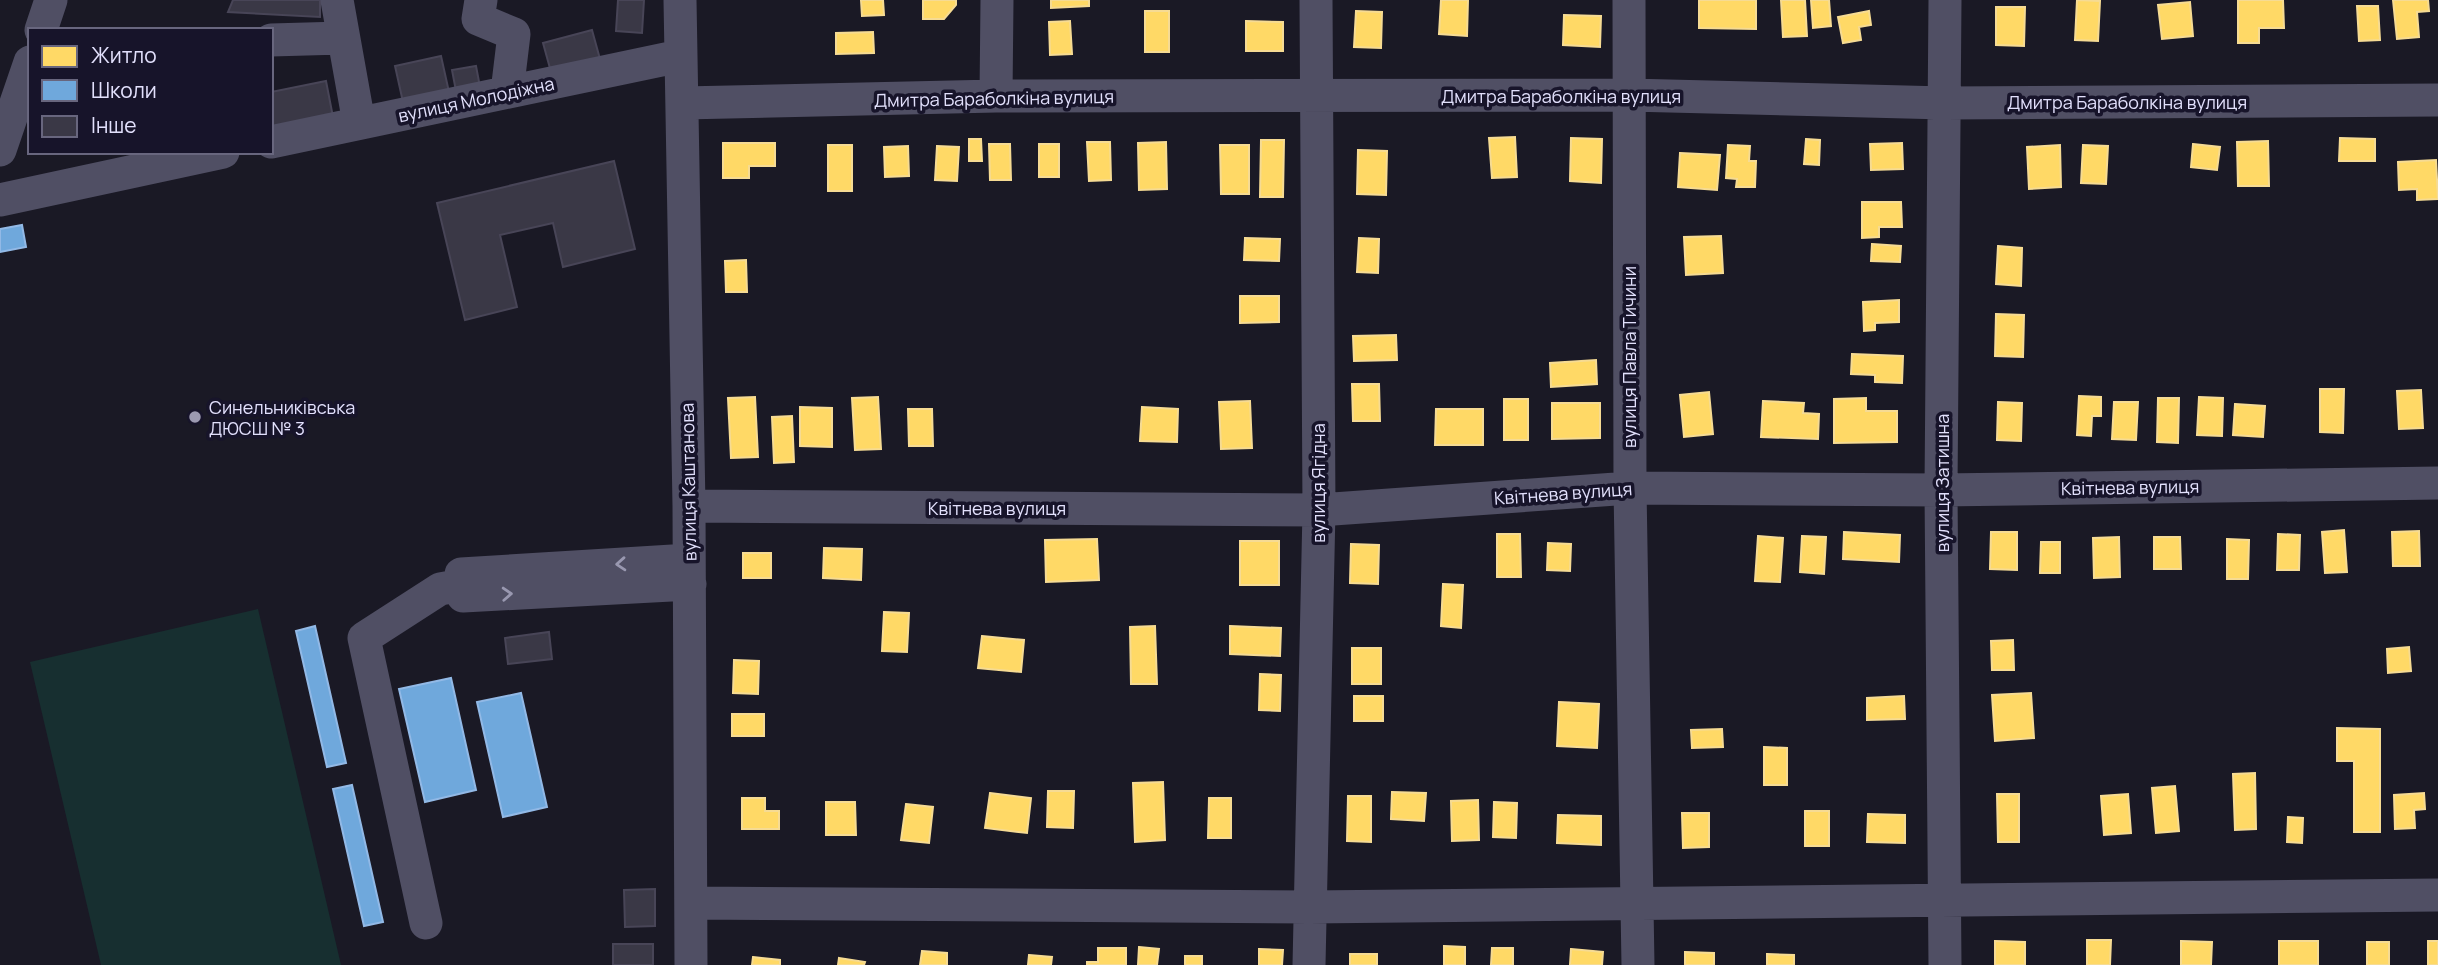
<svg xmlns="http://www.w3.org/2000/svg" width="2438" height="965" viewBox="0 0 2438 965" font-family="Manrope,sans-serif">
	<rect width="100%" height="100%" fill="#1a1925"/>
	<path fill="#172f30" d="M258,609L341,965H101L30,662Z"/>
	<path fill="#ffd966" stroke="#f6db93" stroke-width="2" d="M861,0H883L884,15L862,16Z
		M923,0H956V5L944,19H923Z
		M1051,0H1089V6L1051,8Z
		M1441,0H1468L1467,36L1439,34Z
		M1699,0H1756V29L1699,28Z
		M1781,0H1805L1807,36L1783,37Z
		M1811,0H1829L1831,26L1813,28Z
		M2077,0L2100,1L2098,41L2075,40Z
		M2238,0H2283L2284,28H2259V43H2238Z
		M2393,0H2428L2429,11L2417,12L2419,37L2397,39Z
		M2190,2L2193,36L2162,39L2158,5Z
		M2357,6H2378L2380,40L2359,41Z
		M1996,7H2025L2024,46L1996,45Z
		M1145,11H1169V52H1145Z
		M1356,11L1382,12L1381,48L1354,47Z
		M1869,11L1871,25L1859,27L1861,40L1843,43L1838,17Z
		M1564,15L1601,16L1600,47L1563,45Z
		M1070,21L1072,54L1050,55L1049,22Z
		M1246,21L1283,22V51H1246Z
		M873,32L874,53L836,54V33Z
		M1515,137L1517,177L1492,178L1489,138Z
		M1571,138L1602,139L1601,183L1570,181Z
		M2340,138L2375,139V161H2339Z
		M969,139H981L982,161H969Z
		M1806,139L1820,140L1819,165L1804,164Z
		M1261,140H1284L1283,197H1260Z
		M2268,141L2269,186H2238L2237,142Z
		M1087,142H1110L1111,180L1089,181Z
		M1166,142L1167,189L1139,190L1138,143Z
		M723,143H775V166H749V178H723Z
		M1902,143L1903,169L1871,170L1870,144Z
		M989,144H1010L1011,180H990Z
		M1039,144H1059V177H1039Z
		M2193,144L2220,147L2217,170L2191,167Z
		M828,145H852V191H828Z
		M1220,145H1249V194H1221Z
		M1728,145L1750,146L1749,161H1756L1755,187H1736L1737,179L1726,178Z
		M2060,145L2061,187L2029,189L2027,147Z
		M2083,145L2108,146L2106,184L2081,183Z
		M908,146L909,176L885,177L884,147Z
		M937,146L959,147L957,181L935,180Z
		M1358,150L1387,151L1386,195L1357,194Z
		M1680,153L1720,155L1717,190L1678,187Z
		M2436,160L2438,199L2417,200V189L2399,190L2398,162Z
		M1862,202H1901L1902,227H1879V237L1862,238Z
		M1721,236L1723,273L1686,275L1684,237Z
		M1245,238L1280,239L1279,261L1244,260Z
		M1359,238L1379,239L1378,273L1357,272Z
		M1872,244L1901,246L1900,262L1871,261Z
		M1998,246L2022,248L2021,286L1996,284Z
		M746,260L747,292H726L725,261Z
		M1240,296H1279V322L1240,323Z
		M1899,300V322L1875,323V330L1864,331L1863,302Z
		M1996,314L2024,315L2023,357L1995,356Z
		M1396,335L1397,360L1354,361L1353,336Z
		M1852,354L1903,356L1902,383L1875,382V375L1851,374Z
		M1596,360L1597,384L1551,387L1550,363Z
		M1352,384H1379L1380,421H1353Z
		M2320,389H2344L2343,433L2320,432Z
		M2421,390L2423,428L2399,429L2397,391Z
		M1709,392L1713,434L1684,437L1680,395Z
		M2079,396L2101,397V416H2092L2091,436L2077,435Z
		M755,397L758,457L731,458L728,398Z
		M878,397L881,449L855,450L852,398Z
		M2199,397L2223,398L2222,436L2197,435Z
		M1866,398V411H1897V442L1834,443V399Z
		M2158,398H2179L2178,443L2157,442Z
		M1504,399H1528V440H1504Z
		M1250,401L1252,448L1221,449L1219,402Z
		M1763,401L1804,403L1803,413L1819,414L1818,439L1761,437Z
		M1998,402L2022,403L2021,441L1997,440Z
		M2114,402H2138L2136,440L2112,439Z
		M1552,403H1600V438L1552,439Z
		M2235,404L2265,406L2263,437L2233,435Z
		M800,407L832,408V447L800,446Z
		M1142,407L1178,409L1177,442L1140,441Z
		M908,409H932L933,446H909Z
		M1436,409H1483V445H1435Z
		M792,416L794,462L774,463L772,417Z
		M2344,530L2347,572L2325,573L2322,532Z
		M2419,531L2420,566H2393L2392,532Z
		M1844,532L1900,535L1899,562L1843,559Z
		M1991,532H2017V570L1990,569Z
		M1497,534H1520L1521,577H1497Z
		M2278,534L2300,535L2299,570H2277Z
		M1758,536L1783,538L1780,582L1755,581Z
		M1802,536L1826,537L1824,574L1800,572Z
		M2119,537L2120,577L2094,578L2093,538Z
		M2154,537H2180L2181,569H2154Z
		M1097,539L1099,580L1046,582L1045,540Z
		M2227,539L2249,540L2248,579H2227Z
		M1240,541H1279V585H1240Z
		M2041,542H2060V573H2040Z
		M1548,543L1571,544L1570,571L1547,570Z
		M1351,544L1379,545L1378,584L1350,583Z
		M824,548L862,549L861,580L823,578Z
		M743,553H771V578H743Z
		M1443,584L1463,585L1461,628L1441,626Z
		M884,612L909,613L907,652L882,651Z
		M1155,626L1157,684H1131L1130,627Z
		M1230,626L1281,628L1280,656L1230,654Z
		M982,636L1024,640L1021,672L978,668Z
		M2013,640L2014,670H1992L1991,641Z
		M2409,647L2411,671L2388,673L2387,649Z
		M1352,648H1381V684H1352Z
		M734,660L759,661L758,694L733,693Z
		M1260,674L1281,675L1280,711L1259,710Z
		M2031,693L2034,738L1995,741L1992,695Z
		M1354,696H1383V721H1354Z
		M1904,696L1905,719L1867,720V698Z
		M1559,702L1599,704L1597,748L1557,746Z
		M732,714H764V736H732Z
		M2337,728L2380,729V832H2354V761H2337Z
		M1722,729L1723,747L1692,748L1691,730Z
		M1764,747L1787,748V785H1764Z
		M2255,773L2256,829L2235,830L2233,774Z
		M1163,782L1165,840L1135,842L1133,783Z
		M2175,786L2179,831L2156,833L2152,788Z
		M1048,791H1074L1073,828L1047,827Z
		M1392,792L1426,793L1424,821L1391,819Z
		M990,793L1031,798L1027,833L985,828Z
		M2424,793L2425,809L2414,810L2415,828L2395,829L2394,795Z
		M1997,794H2019V842H1998Z
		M2128,794L2131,833L2104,835L2101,796Z
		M1348,796H1371V842L1347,841Z
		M742,798H765V811H779V829H742Z
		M1209,798H1231V838H1208Z
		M1478,800L1479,840L1452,841L1451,801Z
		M826,802H855L856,835H826Z
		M1494,802L1517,803L1516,838L1493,837Z
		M906,804L933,807L929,843L901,840Z
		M1805,811H1829V846H1805Z
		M1682,813H1709V847L1683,848Z
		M1868,814L1905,815V843L1867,842Z
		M1558,815L1601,816V845L1557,843Z
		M2288,817L2303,818L2302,843L2287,842Z
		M2087,940H2111L2110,965H2087Z
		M1995,941L2025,942V965H1995Z
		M2181,941L2212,942L2211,965H2181Z
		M2279,941H2318V965H2279Z
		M2428,941H2438V965H2428Z
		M2367,942H2389V965H2367Z
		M1444,946L1465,947V965H1444Z
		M1139,947L1159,949L1157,965H1138Z
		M1098,948H1126V965H1087V962H1098Z
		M1492,948H1513V965H1491Z
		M1259,949L1283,950L1282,965H1259Z
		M1571,949L1603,952L1602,965H1570Z
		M922,951L947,953V965H920Z
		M1685,952L1714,953V965H1685Z
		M1350,954H1377V965H1350Z
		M1767,954L1794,955V965H1767Z
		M1029,955L1052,957L1051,965H1028Z
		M1185,956H1202V965H1185Z
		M753,957L780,960V965H752Z
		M839,958L865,962L864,965H838Z"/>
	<path fill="#6fa8dc" stroke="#92b9e6" stroke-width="2" d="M22,225L26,247L0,252V229Z
		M315,626L346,763L327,767L296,631Z
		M451,678L476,790L425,802L399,689Z
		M521,693L547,807L503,817L477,702Z
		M352,785L383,922L364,926L333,789Z"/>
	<path fill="#3a3846" stroke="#484557" stroke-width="2" d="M233,0H320V17L228,12Z
		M618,0H644L642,33L616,31Z
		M592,30L600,59L551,72L543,43Z
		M441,56L449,92L403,102L395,66Z
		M476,66L480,87L456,91L452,70Z
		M326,81L333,117L271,129V92Z
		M614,161L635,249L563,267L553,223L500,235L517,307L465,320L437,203Z
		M549,632L552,659L508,664L505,638Z
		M655,889V926L625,927L624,890Z
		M613,944H653V965H613Z"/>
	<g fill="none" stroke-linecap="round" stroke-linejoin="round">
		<path stroke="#504f64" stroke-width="33" d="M337,0L359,123
			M481,0L478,19L514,34L507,92
			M680,0L689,506L691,965
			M1629,0L1630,488L1638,965
			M1945,0L1941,490L1945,965
			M41,30L51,0
			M271,40L342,38
			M996,96L997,0
			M683,103L996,96L1629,95L1945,103L2438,100
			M271,142L680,56
			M0,150L30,62
			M0,200L223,152
			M689,506L1319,510L1630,488L1941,490L2438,483
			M689,560L461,574L463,596L690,584
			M692,903L1310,907L2438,895
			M426,923L364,638L440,589L462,585
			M1309,965L1319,510L1316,0"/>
	</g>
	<defs><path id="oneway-chevron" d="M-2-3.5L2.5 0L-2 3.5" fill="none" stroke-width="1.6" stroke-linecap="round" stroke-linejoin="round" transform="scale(1.75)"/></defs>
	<g stroke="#9998b0">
		<use href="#oneway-chevron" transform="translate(621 564) rotate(176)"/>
		<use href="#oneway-chevron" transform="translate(507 594) rotate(-3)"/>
	</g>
	<circle fill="#9c9ab1" stroke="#17142a" stroke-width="2.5" cx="195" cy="417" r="7"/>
	<g text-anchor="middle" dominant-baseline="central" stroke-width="7" stroke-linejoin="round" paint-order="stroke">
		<g font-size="18" fill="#e2e0fc" stroke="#17142a">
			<text x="1561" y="96">Дмитра Бараболкіна вулиця</text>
			<text transform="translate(994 98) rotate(-1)">Дмитра Бараболкіна вулиця</text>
			<text transform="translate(476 99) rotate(-12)">вулиця Молодіжна</text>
			<text x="2127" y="102">Дмитра Бараболкіна вулиця</text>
			<text transform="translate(1629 357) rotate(-90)">вулиця Павла Тичини</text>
			<text transform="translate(688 482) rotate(-91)">вулиця Каштанова</text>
			<text transform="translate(1318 483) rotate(-90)">вулиця Ягідна</text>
			<text transform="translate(1942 483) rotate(-90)">вулиця Затишна</text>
			<text transform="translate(2130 487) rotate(-1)">Квітнева вулиця</text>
			<text transform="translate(1563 493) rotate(-4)">Квітнева вулиця</text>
			<text x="997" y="508">Квітнева вулиця</text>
		</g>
		<g font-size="18" fill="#e2e0fc" stroke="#17142a" text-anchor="start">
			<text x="209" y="407">Синельниківська<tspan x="209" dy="21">ДЮСШ № 3</tspan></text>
		</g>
	</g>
	<rect x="28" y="28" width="245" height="126" fill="#17142a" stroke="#68667e" stroke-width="2"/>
	<rect x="42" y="46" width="35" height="21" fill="#ffd966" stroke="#68667e" stroke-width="2"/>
	<text x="91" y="63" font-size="21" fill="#e2e0fc">Житло</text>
	<rect x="42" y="80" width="35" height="21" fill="#6fa8dc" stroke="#68667e" stroke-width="2"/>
	<text x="91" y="98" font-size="21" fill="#e2e0fc">Школи</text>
	<rect x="42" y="116" width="35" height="21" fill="#3a3846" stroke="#68667e" stroke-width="2"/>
	<text x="91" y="133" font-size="21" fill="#e2e0fc">Інше</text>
</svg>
